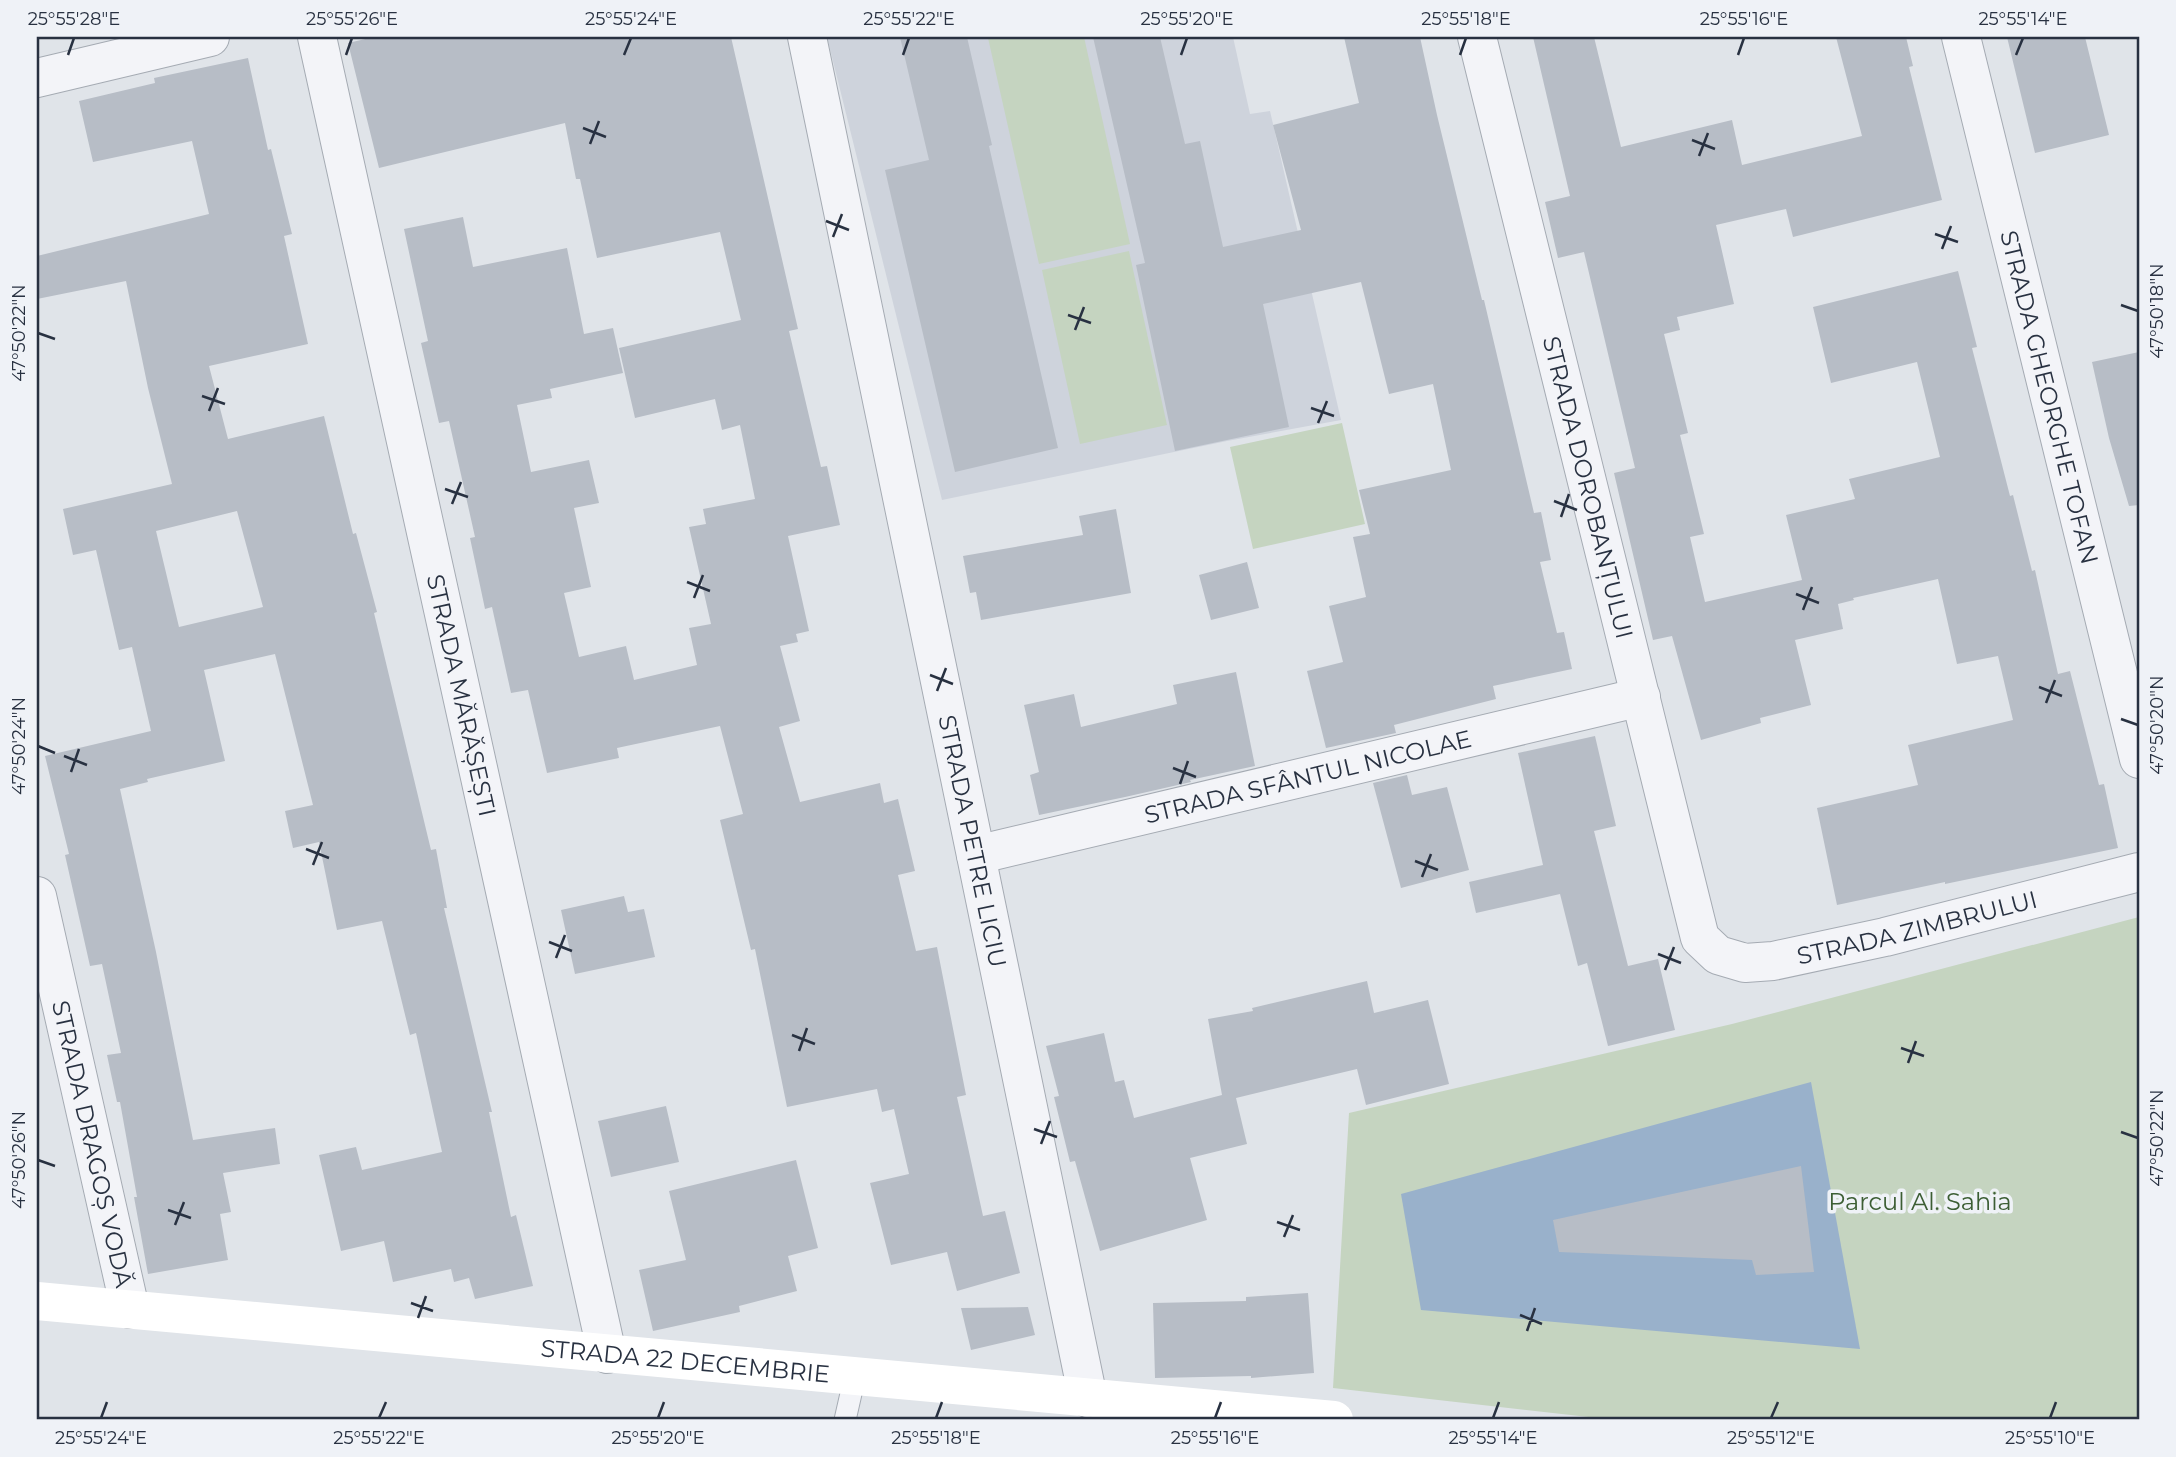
<svg xmlns="http://www.w3.org/2000/svg" width="2176" height="1457" viewBox="0 0 2176 1457" font-family="Montserrat,sans-serif">
	<rect width="100%" height="100%" fill="#e0e4e9"/>
	<path fill="#ced3dc" d="M827,37H1233L1250,114L1270,111L1341,420L1227,441L942,500Z"/>
	<path fill="#c5d4c0" d="M993,37H1084L1130,244L1039,264L988,38Z
		M1129,251L1167,425L1080,444L1042,270Z
		M1342,423L1365,524L1253,549L1230,447Z
		M2139,917V1420H1615L1333,1388L1349,1113L1732,1024Z"/>
	<path fill="#99b1cb" d="M1811,1082L1860,1349L1421,1310L1401,1194Z"/>
	<path fill="#b7bdc6" fill-rule="evenodd" d="M374,37H731L798,329L789,331L821,467L827,466L840,525L788,536L809,631L796,634L798,642L780,646L800,721L779,727L800,802L880,783L884,803L898,799L915,871L898,875L916,951L937,947L966,1095L957,1097L983,1216L1005,1211L1020,1273L957,1291L947,1252L891,1265L870,1183L909,1174L894,1109L882,1112L877,1089L787,1107L755,949L751,950L720,820L743,814L720,726L617,748L619,758L547,773L528,690L511,693L492,607L485,609L470,538L475,537L449,421L439,423L421,343L428,341L404,229L463,217L473,267L567,248L584,334L613,328L623,373L550,389L552,398L517,405L531,472L589,460L599,503L574,508L591,587L564,593L579,657L626,646L634,680L697,665L689,628L711,624L689,527L706,524L703,509L755,499L740,425L722,430L715,399L635,418L619,348L741,320L720,232L597,258L580,179H576L565,123L379,168L348,43Z
		M900,37H967L992,145L989,146L1058,448L955,472L885,170L929,160Z
		M1093,37H1160L1185,144L1200,141L1223,247L1301,230L1273,125L1359,103L1344,37H1420L1437,115L1482,300H1484L1534,513L1541,512L1551,560L1540,562L1557,633L1564,632L1572,669L1493,686L1496,699L1394,725L1396,733L1326,748L1307,671L1343,662L1329,606L1366,597L1353,537L1370,534L1359,490L1451,470L1433,384L1389,394L1361,282L1263,304L1289,427L1175,451L1136,265L1145,263Z
		M1533,37H1594L1621,147L1732,120L1742,165L1862,136L1836,37H1906L1913,66L1909,67L1942,200L1793,237L1786,209L1716,225L1734,304L1677,317L1680,330L1664,334L1688,433L1680,435L1704,534L1690,537L1705,602L1802,580L1786,515L1855,499L1849,479L1940,457L1917,362L1831,383L1813,307L1958,271L1977,347L1972,348L2010,496L2013,495L2032,571L2035,570L2058,674L2070,671L2099,785L2104,784L2118,848L1945,884V882L1837,905L1817,808L1918,785L1908,745L2013,720L1998,656L1957,664L1938,579L1853,598L1854,600L1838,604L1843,629L1795,640L1811,705L1760,718L1761,723L1701,740L1672,636L1653,640L1614,473L1635,468L1584,252L1558,258L1545,202L1570,196Z
		M2007,37H2085L2109,135L2035,153Z
		M248,58L268,150L271,149L292,234L284,236L308,344L209,366L228,439L324,416L353,534L356,533L377,612L374,613L431,850L436,849L447,908H444L492,1112H489L511,1217L516,1215L533,1286L475,1299L469,1278L454,1282L451,1269L393,1282L384,1241L341,1251L319,1155L356,1147L362,1170L442,1152L416,1033L410,1035L382,921L337,930L319,842L293,848L285,811L313,805L275,654L204,670L225,761L147,779L148,782L120,789L156,952L193,1140L275,1128L280,1164L223,1173L231,1212L220,1214L228,1260L148,1274L134,1197H137L120,1102H117L107,1055L121,1053L102,964L90,966L65,855L69,854L45,756L151,731L132,647L119,650L96,550L73,555L63,509L172,484L148,388L126,281L37,299V256L209,214L192,141L93,162L79,101L155,83L154,78ZM237,511L263,607L179,627L156,531Z
		M2139,352V505L2129,506L2109,438L2092,362Z
		M1116,509L1131,593L981,620L976,592L970,593L963,556L1083,535L1079,516Z
		M1247,562L1259,608L1211,620L1199,575Z
		M1236,672L1255,766L1190,780L1191,782L1125,797L1039,815L1030,775L1039,772L1024,705L1074,694L1081,727L1177,704L1173,685Z
		M1595,736L1616,826L1594,831L1628,966L1658,959L1675,1030L1608,1046L1587,963L1578,966L1560,894L1476,913L1469,882L1543,865L1518,753Z
		M1407,775L1412,795L1447,787L1469,870L1401,888L1373,783Z
		M624,896L628,912L644,909L655,957L575,974L561,910Z
		M1367,981L1374,1013L1428,1000L1449,1084L1366,1105L1357,1069L1236,1098L1247,1144L1190,1158L1207,1220L1100,1251L1075,1161L1070,1162L1054,1097L1059,1096L1046,1046L1104,1033L1115,1082L1124,1080L1134,1118L1222,1095L1208,1019L1253,1011L1252,1008Z
		M666,1106L679,1162L611,1177L598,1121Z
		M796,1160L818,1248L788,1256L797,1291L739,1306L740,1312L653,1331L639,1270L686,1260L669,1191Z
		M1801,1166L1814,1272L1756,1275L1752,1260L1559,1252L1553,1220Z
		M1308,1293L1314,1373L1251,1378V1376L1155,1378L1153,1303L1246,1301V1297Z
		M1028,1307L1035,1335L971,1350L961,1308Z"/>
	<g fill="none" stroke-linecap="round" stroke-linejoin="round">
		<defs>
			<path id="lane" d="M845,1420L855,1376"/>
			<g id="street">
				<path id="s1" d="M317,37L607,1354"/>
				<path id="s2" d="M807,37L1088,1398"/>
				<path id="s3" d="M1477,37L1700,938L1718,955L1745,963L1773,961L1885,937L2139,872"/>
				<path id="s4" d="M1961,37L2139,759"/>
				<path d="M37,78L210,37"/>
				<path id="s5" d="M976,855L1641,697"/>
				<path id="s6" d="M37,896L130,1309"/>
			</g>
		</defs>
		<use href="#lane" stroke="#a5abb3" stroke-width="23"/>
		<use href="#street" stroke="#a5abb3" stroke-width="40"/>
		<use href="#lane" stroke="#f3f4f8" stroke-width="21"/>
		<use href="#street" stroke="#f3f4f8" stroke-width="38"/>
		<path stroke="#fff" stroke-width="38" id="s7" d="M37,1301L1334,1420"/>
	</g>
	<path fill="none" stroke="#283141" stroke-width="2.5" d="M68,55L74,38M346,55L352,38M624,55L631,38M903,55L909,38M1181,55L1187,38M1460,55L1466,38M1738,55L1744,38M2016,55L2023,38M583,128L606,137M1692,140L1715,149M590,144L599,121M1699,156L1708,133M826,221L849,230M1935,234L1958,242M833,237L842,214M1942,249L1951,226M2121,305L2138,311M1068,315L1091,323M1075,330L1084,307M38,333L55,339M202,396L225,404M1311,408L1334,416M209,411L218,388M1318,423L1327,401M445,489L468,497M1554,501L1577,510M452,504L461,482M1561,517L1569,494M687,582L710,591M1796,594L1819,603M694,598L703,575M1803,610L1812,587M930,675L953,684M2039,687L2062,696M937,691L946,668M2046,703L2055,680M2121,719L2138,725M38,746L55,753M64,756L87,765M1173,768L1196,777M71,772L79,749M1180,784L1188,761M306,849L329,858M1415,861L1438,870M313,865L322,842M1422,877L1431,854M549,942L572,951M1658,954L1681,963M556,958L565,935M1665,970L1674,947M792,1035L815,1044M1901,1048L1924,1056M799,1051L807,1028M1908,1063L1916,1041M1034,1129L1057,1137M2121,1132L2138,1138M1041,1144L1050,1121M38,1160L55,1166M168,1210L191,1218M1277,1222L1300,1230M175,1225L184,1202M1284,1237L1293,1215M411,1303L433,1311M1520,1315L1542,1324M418,1318L426,1296M1527,1331L1535,1308M101,1418L107,1402M379,1418L386,1402M658,1418L664,1402M936,1418L942,1402M1215,1418L1221,1402M1493,1418L1499,1402M1771,1418L1778,1402M2050,1418L2056,1402"/>
	<g text-anchor="middle" dominant-baseline="central" stroke-width="7" stroke-linejoin="round" paint-order="stroke">
		<g font-size="24" fill="#283141" stroke="#eff2f7">
			<text stroke="none"><textPath href="#s4" startOffset="371">STRADA GHEORGHE TOFAN</textPath></text>
			<text stroke="none"><textPath href="#s3" startOffset="464">STRADA DOROBANȚULUI</textPath></text>
			<text stroke="none"><textPath href="#s1" startOffset="674">STRADA MĂRĂȘEȘTI</textPath></text>
			<text stroke="none"><textPath href="#s5" startOffset="341">STRADA SFÂNTUL NICOLAE</textPath></text>
			<text stroke="none"><textPath href="#s2" startOffset="821">STRADA PETRE LICIU</textPath></text>
			<text stroke="none"><textPath href="#s3" startOffset="1157">STRADA ZIMBRULUI</textPath></text>
			<text stroke="none"><textPath href="#s6" startOffset="254">STRADA DRAGOȘ VODĂ</textPath></text>
			<text stroke="none"><textPath href="#s7" startOffset="651">STRADA 22 DECEMBRIE</textPath></text>
		</g>
		<g font-size="24" fill="#3c5e34" stroke="#eff2f7">
			<text x="1920" y="1201">Parcul Al. Sahia</text>
		</g>
	</g>
	<rect width="2176" height="1457" fill="none" stroke="#eff2f7" stroke-width="77"/>
	<rect x="38" y="38" width="2100" height="1380" fill="none" stroke="#283141" stroke-width="2.5"/>
	<g font-size="18" text-anchor="middle" fill="#283141">
		<text x="74" y="25">25°55'28"E</text>
		<text x="352" y="25">25°55'26"E</text>
		<text x="631" y="25">25°55'24"E</text>
		<text x="909" y="25">25°55'22"E</text>
		<text x="1187" y="25">25°55'20"E</text>
		<text x="1466" y="25">25°55'18"E</text>
		<text x="1744" y="25">25°55'16"E</text>
		<text x="2023" y="25">25°55'14"E</text>
		<text transform="translate(2157 311) rotate(-90)" y="6">47°50'18"N</text>
		<text transform="translate(19 333) rotate(-90)" y="6">47°50'22"N</text>
		<text transform="translate(2157 725) rotate(-90)" y="6">47°50'20"N</text>
		<text transform="translate(19 746) rotate(-90)" y="6">47°50'24"N</text>
		<text transform="translate(2157 1138) rotate(-90)" y="6">47°50'22"N</text>
		<text transform="translate(19 1160) rotate(-90)" y="6">47°50'26"N</text>
		<text x="101" y="1444">25°55'24"E</text>
		<text x="379" y="1444">25°55'22"E</text>
		<text x="658" y="1444">25°55'20"E</text>
		<text x="936" y="1444">25°55'18"E</text>
		<text x="1215" y="1444">25°55'16"E</text>
		<text x="1493" y="1444">25°55'14"E</text>
		<text x="1771" y="1444">25°55'12"E</text>
		<text x="2050" y="1444">25°55'10"E</text>
	</g>
</svg>
